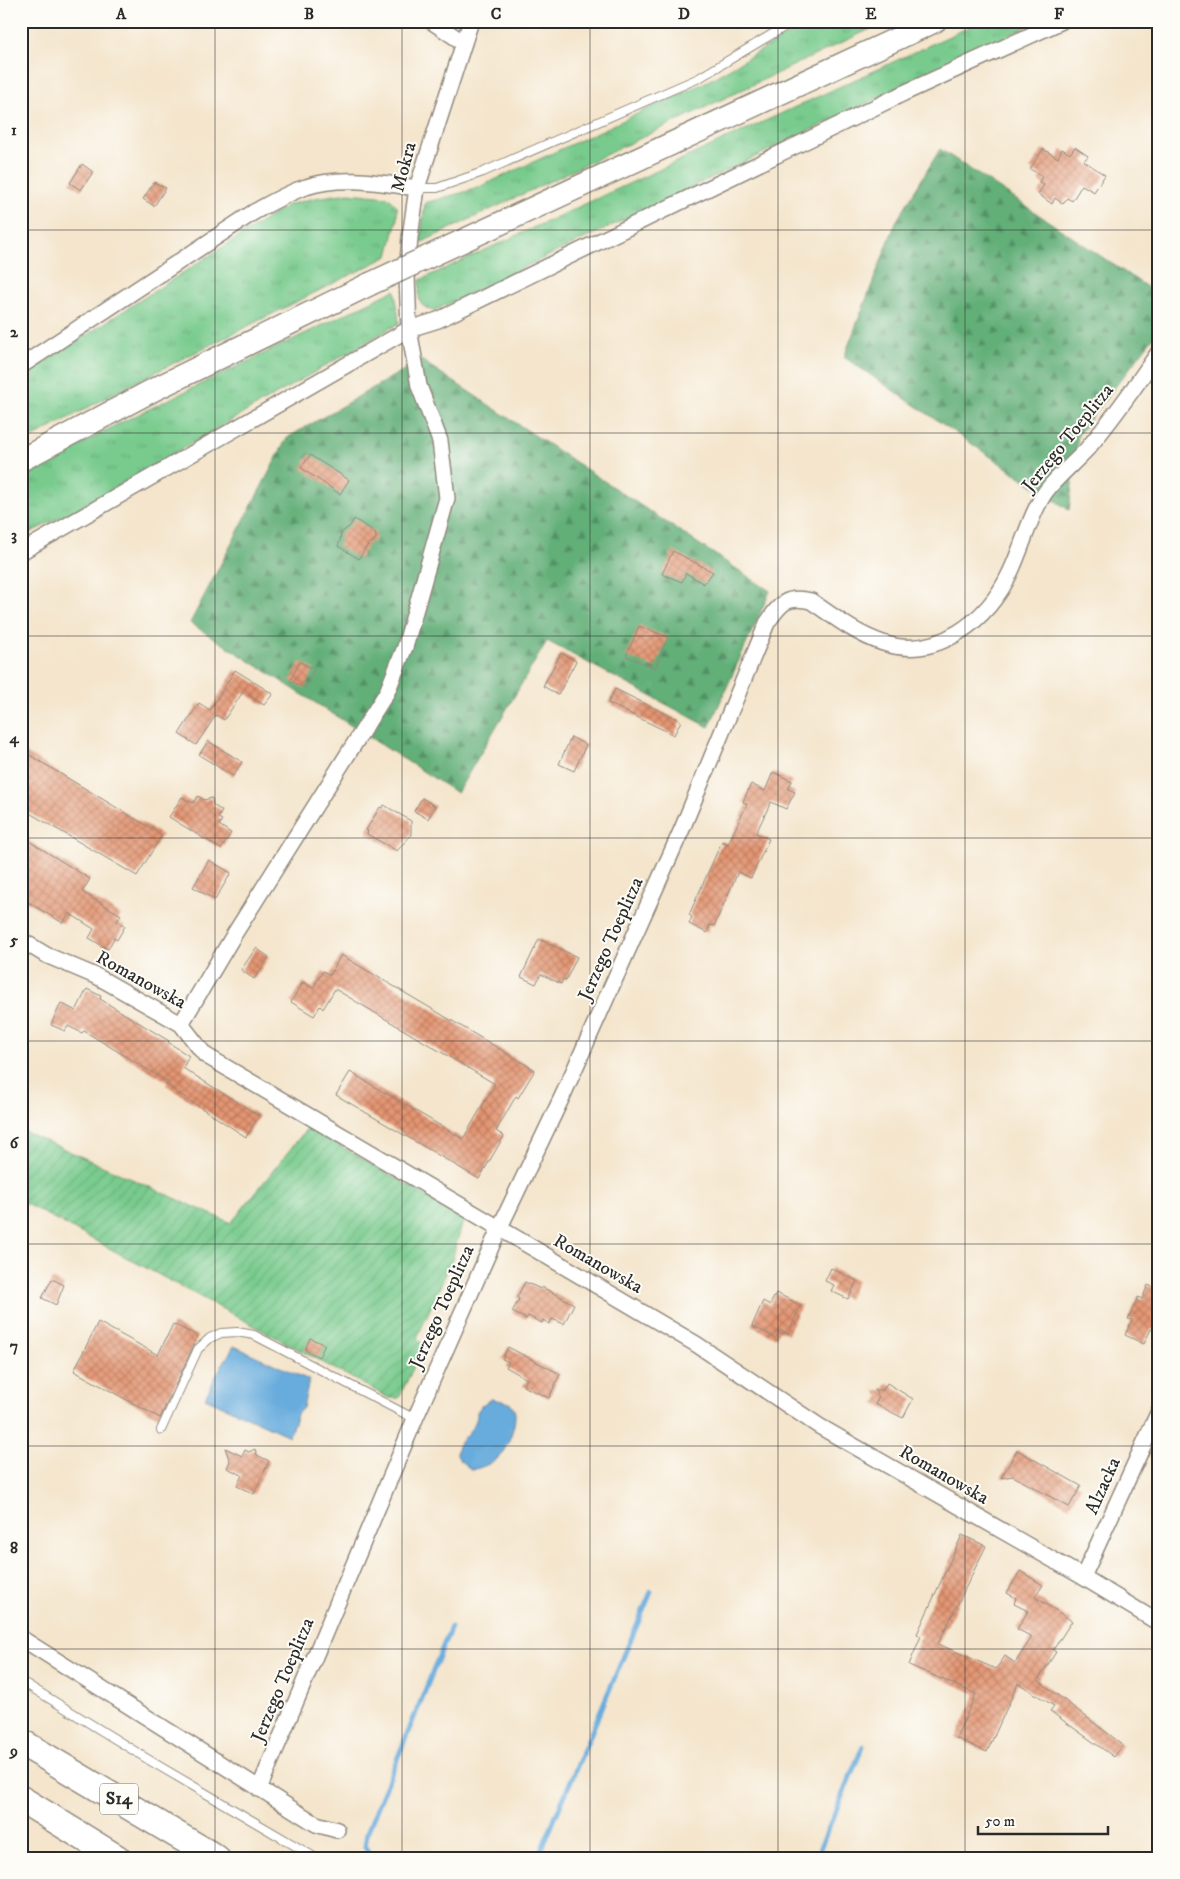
<svg xmlns="http://www.w3.org/2000/svg" width="1180" height="1879" viewBox="0 0 1180 1879" font-family="'IM FELL DW Pica',serif">
	<defs>
		<pattern id="grass-tufts" width="24" height="20" patternUnits="userSpaceOnUse" patternTransform="scale(1.25)"><rect width="24" height="20" fill="#78cb8d"/><path d="M3 7l-1-3M5 7V3M7 7l1-3M15 17l-1-3M17 17v-4M19 17l1-3" fill="none" stroke="#68ae7a"/></pattern>
		<pattern id="forest-firs" width="22" height="20" patternUnits="userSpaceOnUse" patternTransform="scale(1.25)"><rect width="22" height="20" fill="#62af78"/><path d="M5 1l3.5 6h-7zM16 11l3.5 6h-7z" fill="#518f63"/></pattern>
		<pattern id="garden-furrows" width="10" height="10" patternUnits="userSpaceOnUse" patternTransform="scale(1.25)"><rect width="10" height="10" fill="#78cb8d"/><path d="M-1 1l2-2M0 10L10 0M9 11l2-2" fill="none" stroke="#68ae7a"/></pattern>
		<pattern id="building-cross-hatch" width="8" height="8" patternUnits="userSpaceOnUse" patternTransform="scale(1.25)"><rect width="8" height="8" fill="#e49572"/><path d="M0 0l8 8M0 8l8-8" fill="none" stroke="#b97a5e"/></pattern>
	</defs>
	<rect width="100%" height="100%" fill="#fdfcf7"/>
	<filter id="ink" filterUnits="userSpaceOnUse"><feTurbulence type="fractalNoise" baseFrequency=".02" numOctaves="2"/><feDisplacementMap in="SourceGraphic" scale="10" xChannelSelector="R" yChannelSelector="G"/><feConvolveMatrix kernelMatrix="1 2 1 2 8 2 1 2 1" color-interpolation-filters="sRGB"/></filter>
	<filter id="wash" filterUnits="userSpaceOnUse"><feTurbulence type="fractalNoise" baseFrequency=".0096" numOctaves="4" result="noise"/><feDisplacementMap in="SourceGraphic" scale="20" xChannelSelector="R" yChannelSelector="G"/><feGaussianBlur stdDeviation="1.12" result="paint"/><feColorMatrix in="noise" values="0 0 0 0 0 0 0 0 0 0 0 0 0 0 0 0 0 1.4 0 .05"/><feComposite in="paint" operator="in"/></filter>
	<g filter="url(#wash)">
		<rect width="100%" height="100%" fill="#f4e5cc"/>
		<path fill="url(#grass-tufts)" stroke="#527b5c" d="M814,21H887L420,243L425,203L475,189L708,81L796,30Z
			M982,21H1039L433,311C415,305 419,296 420,280Z
			M349,193L388,197L397,206V219L388,256L118,391L21,444V377L288,205L315,198Z
			M395,290L399,323L87,504L21,537V479L112,427Z"/>
		<path fill="url(#forest-firs)" stroke="#466d52" d="M940,149L1159,295V330L1078,435L1069,510L844,357L896,222Z
			M421,360L770,591L709,727L547,641L457,793L190,623L287,438Z"/>
		<path fill="url(#garden-furrows)" stroke="#527b5c" d="M308,1127L464,1218L451,1262L417,1338L424,1345L399,1398H389L21,1201V1130L231,1223Z"/>
		<path fill="#68acdd" stroke="#4a6c84" d="M234,1346L309,1380L303,1408L297,1414L289,1436L205,1398L218,1372Z
			M491,1399C499,1401 509,1400 513,1407C520,1418 507,1450 498,1458C492,1464 481,1467 473,1470C433,1447 479,1437 477,1412L482,1405Z"/>
		<g fill="none" stroke-linecap="round" stroke-linejoin="round">
			<path stroke="#68acdd" stroke-width="5" d="M372,1858L365,1847L367,1833L451,1627
				M538,1858L651,1592
				M816,1858L863,1746"/>
		</g>
		<g id="blocks">
			<path fill="url(#building-cross-hatch)" d="M1075,147L1088,156L1084,161L1105,175L1094,192L1082,185L1072,201L1067,198L1063,204L1055,198L1052,204L1038,194L1044,185L1039,182L1042,176L1030,169L1043,149L1058,158L1062,149L1070,154Z
				M82,164L93,172L81,190L70,183Z
				M154,182L166,188L154,206L143,199Z
				M310,455L349,480L340,494L301,468Z
				M354,519L375,532L376,538L373,542L369,543L359,559L338,546L340,541L341,533L350,526Z
				M673,551L713,572L704,584L686,573L682,582L662,574Z
				M639,626L668,637L655,668L626,656Z
				M561,653L576,661L558,695L543,686Z
				M300,662L314,669L305,688L290,681Z
				M235,670L273,694L264,705L243,692L224,720L216,715L196,745L179,734L199,703L210,710Z
				M615,689L681,721L674,735L608,703Z
				M571,737L586,745L574,771L559,764Z
				M208,741L242,762L233,776L199,755Z
				M21,750L162,835L137,876L21,808Z
				M773,772L792,781L788,789L795,792L786,809L771,802L756,833L769,839L751,878L738,872L714,926L710,925L707,933L689,924L692,917L689,915L722,841L728,844L747,804L743,802L751,784L765,791Z
				M198,796L204,800L212,798L213,805L222,811L218,818L222,820L219,825L231,833L221,849L169,817L182,797L193,803Z
				M422,798L435,806L428,819L414,811Z
				M384,805L411,821V835L397,851L367,834L368,831L366,830L380,807L382,808Z
				M21,836L90,879L82,892L121,915L117,921L125,926L117,940L114,938L108,949L89,938L94,929L69,913L63,923L21,898Z
				M209,860L231,873L215,900L193,887Z
				M539,939L577,957L566,980L563,979L561,984L541,974L536,984L521,977Z
				M256,948L269,957L254,979L241,970Z
				M341,955L535,1070L518,1098L516,1096L496,1131L504,1136L479,1179L336,1095L350,1072L463,1139L495,1084L335,989L323,1009L320,1006L314,1016L291,1002L303,982L313,988L323,971L330,975Z
				M87,989L101,996L100,999L169,1041L168,1042L189,1056L183,1068L259,1116L246,1137L166,1085L168,1082L84,1031L82,1033L68,1026L65,1031L51,1025L61,1003L76,1011Z
				M831,1268L857,1281L848,1299L831,1291L834,1285L825,1281Z
				M52,1279L64,1285L56,1305L42,1298Z
				M525,1282L541,1289L542,1287L574,1304L564,1324L552,1319L549,1324L543,1320L542,1323L528,1316L526,1319L512,1312L519,1299L517,1297Z
				M1148,1285L1159,1290V1321L1155,1331L1151,1329L1144,1344L1125,1335L1132,1320L1128,1319L1138,1297L1142,1299Z
				M776,1293L801,1305L788,1334L779,1330L776,1338L752,1326L763,1301L770,1305Z
				M98,1322L158,1355L173,1324L198,1336L160,1418L74,1371Z
				M310,1338L325,1345L319,1357L305,1350Z
				M508,1347L560,1374L549,1398L523,1386L527,1379L506,1367L509,1362L502,1359Z
				M887,1383L913,1399L903,1418L875,1404L879,1397L874,1390H883Z
				M225,1448L242,1456L245,1450L249,1452L255,1449L257,1455L269,1461L254,1494L237,1486L242,1475L227,1468L230,1461Z
				M1017,1450L1081,1486L1069,1507L1013,1476L1001,1478Z
				M962,1535L986,1546L938,1644L996,1669L1005,1656L1015,1663L1032,1637L1017,1629L1028,1611L1014,1604L1016,1598L1007,1593L1020,1571L1043,1585L1035,1597L1072,1621L1053,1650L1056,1652L1038,1680L1123,1745L1114,1757L1050,1711L1054,1706L1018,1683L987,1752L956,1738L976,1694L909,1665L921,1636L917,1634Z"/>
		</g>
	</g>
	<g filter="url(#ink)">
		<use href="#blocks" fill-opacity="0" stroke="#90887c" stroke-width="1"/>
		<g fill="none" stroke-linecap="round" stroke-linejoin="round">
			<defs>
				<path id="service" d="M417,188H437L483,172L699,78L794,21
					M161,1430L198,1349L210,1338L221,1333L237,1332L254,1335L415,1419
					M21,1681L154,1763L316,1858"/>
				<path id="minor" d="M431,21L464,43
					M21,366L254,212C271,203 287,193 306,187C341,175 381,183 417,188
					M21,552L409,329L438,320L904,93L1062,21
					M21,940L46,955L98,977L181,1024L205,1055L696,1344L819,1426L1083,1577L1159,1623
					M181,1024L235,933L387,692L405,647L447,498L440,441L419,386L409,329L407,276L410,237L417,188L471,21
					M1083,1577L1159,1411
					M21,1638L316,1824L337,1830
					M259,1789L415,1419L499,1229L563,1095L682,829L767,623C780,604 786,595 811,601C834,617 856,634 883,643C937,661 988,620 1010,573C1022,549 1031,511 1047,490C1059,475 1074,463 1087,449C1113,419 1136,385 1159,352"/>
				<path id="primary" d="M428,257L935,21
					M21,460L155,389L370,284"/>
				<path id="motorway" d="M21,1742L216,1858
					M21,1799L117,1858"/>
			</defs>
			<use href="#service" stroke="#90887c" stroke-width="10"/>
			<use href="#minor" stroke="#90887c" stroke-width="18"/>
			<use href="#primary" stroke="#90887c" stroke-width="25"/>
			<use href="#motorway" stroke="#90887c" stroke-width="29"/>
			<use href="#service" stroke="#fff" stroke-width="8"/>
			<use href="#minor" stroke="#fff" stroke-width="15"/>
			<use href="#primary" stroke="#fff" stroke-width="22"/>
			<use href="#motorway" stroke="#fff" stroke-width="26"/>
			<defs>
				<path id="primary-bridge" d="M370,284L428,257"/>
			</defs>
			<use href="#primary-bridge" stroke="#90887c" stroke-width="25" stroke-linecap="butt"/>
			<use href="#primary-bridge" stroke="#fff" stroke-width="22"/>
		</g>
	</g>
	<path fill="none" stroke="#2b2b2b" stroke-width="1" stroke-opacity="0.55" d="M215,21V1858M402,21V1858M590,21V1858M778,21V1858M965,21V1858M21,230H1159M21,433H1159M21,636H1159M21,838H1159M21,1041H1159M21,1244H1159M21,1446H1159M21,1649H1159"/>
	<g text-anchor="middle" dominant-baseline="central" stroke-width="4" stroke-linejoin="round" paint-order="stroke">
		<rect fill="#fdfcf7" stroke="#6a6a68" stroke-width="1" x="100" y="1783.5" width="38" height="31" rx="4"/>
		<g font-size="18" font-weight="bold" fill="#2b2b2b">
			<text x="119" y="1799">S14</text>
		</g>
		<g font-size="19" fill="#2b2b2b" stroke="#fdfcf7">
			<text transform="translate(404 167) rotate(-75)">Mokra</text>
			<text transform="translate(1068 438) rotate(-51)">Jerzego Toeplitza</text>
			<text transform="translate(611 939) rotate(-66)">Jerzego Toeplitza</text>
			<text transform="translate(141 980) rotate(29)">Romanowska</text>
			<text transform="translate(598 1264) rotate(30)">Romanowska</text>
			<text transform="translate(442 1307) rotate(-66)">Jerzego Toeplitza</text>
			<text transform="translate(944 1475) rotate(30)">Romanowska</text>
			<text transform="translate(1103 1486) rotate(-66)">Alzacka</text>
			<text transform="translate(283 1680) rotate(-67)">Jerzego Toeplitza</text>
		</g>
	</g>
	<rect width="1180" height="1879" fill="none" stroke="#fdfcf7" stroke-width="55"/>
	<path d="M978 1826v8h130v-8" fill="none" stroke="#2b2b2b" stroke-width="2.5"/>
	<text x="985" y="1826" font-size="15" fill="#2b2b2b" stroke="#fdfcf7" stroke-width="4" paint-order="stroke">50 m</text>
	<rect x="28" y="28" width="1124" height="1824" fill="none" stroke="#2b2b2b" stroke-width="2"/>
	<g font-size="16" text-anchor="middle" font-weight="bold" fill="#2b2b2b">
		<text x="121" y="19">A</text>
		<text x="309" y="19">B</text>
		<text x="496" y="19">C</text>
		<text x="684" y="19">D</text>
		<text x="871" y="19">E</text>
		<text x="1059" y="19">F</text>
		<text x="14" y="135">1</text>
		<text x="14" y="337">2</text>
		<text x="14" y="540">3</text>
		<text x="14" y="743">4</text>
		<text x="14" y="945">5</text>
		<text x="14" y="1148">6</text>
		<text x="14" y="1351">7</text>
		<text x="14" y="1553">8</text>
		<text x="14" y="1756">9</text>
	</g>
</svg>
